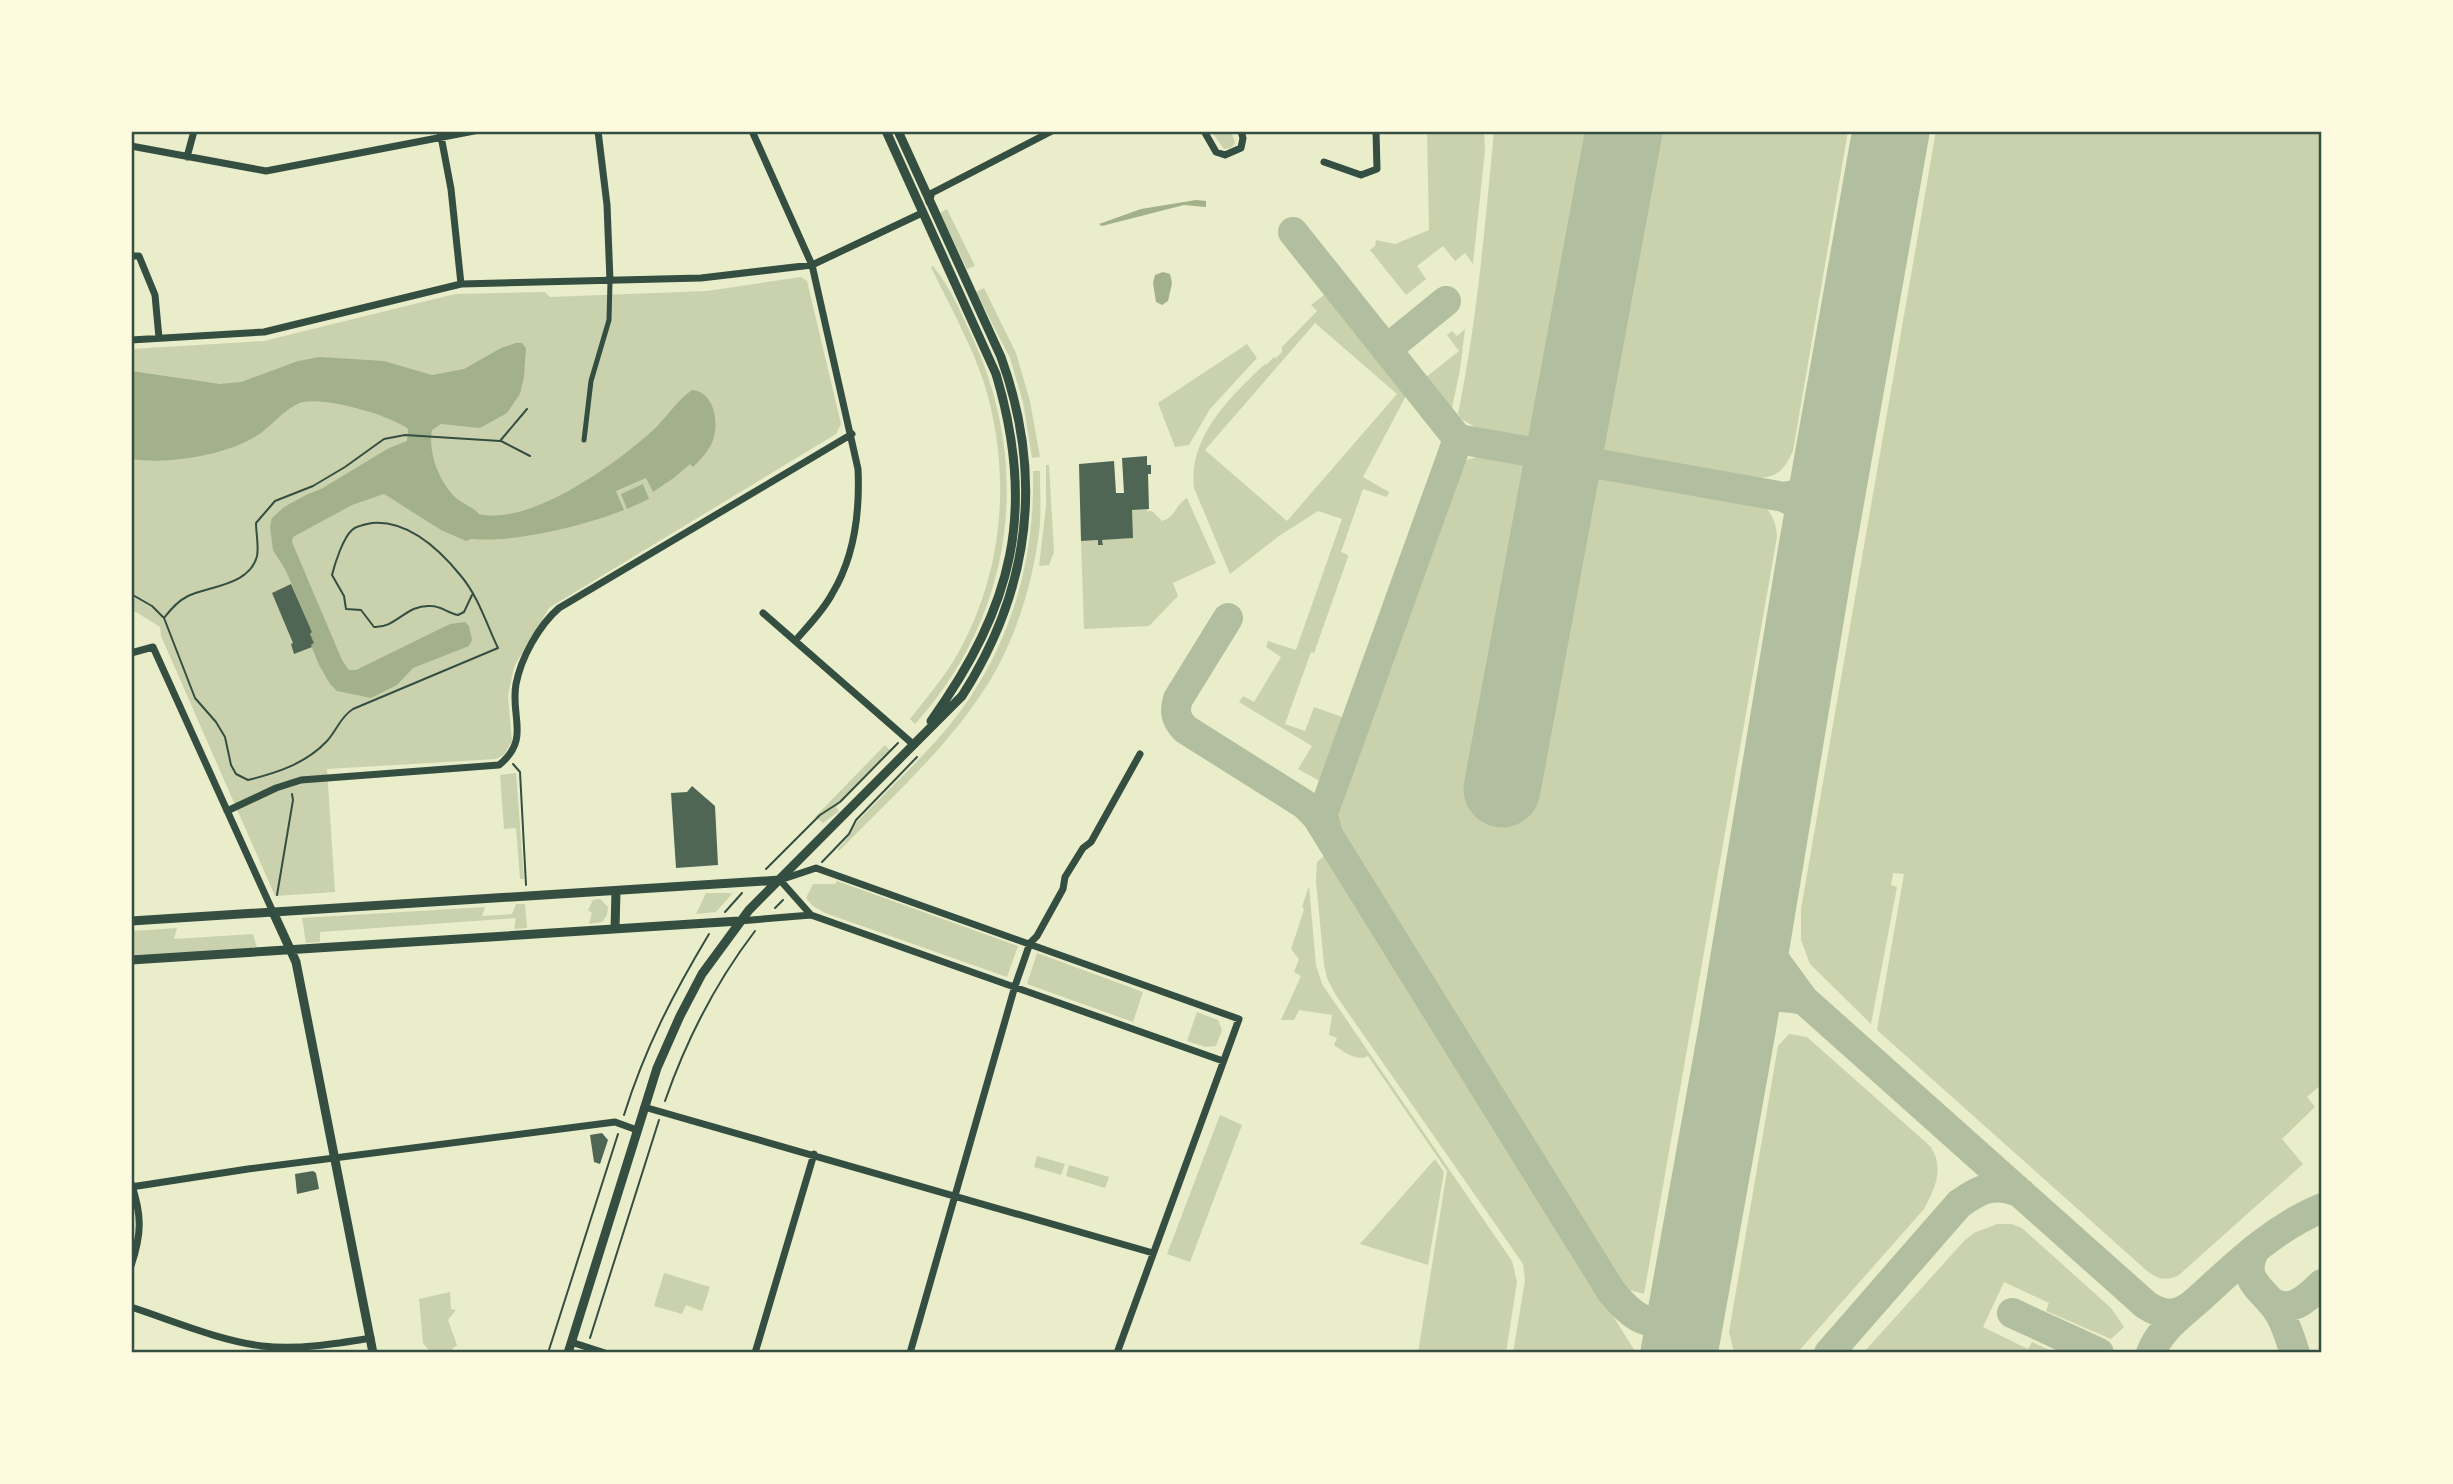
<svg xmlns="http://www.w3.org/2000/svg" width="2453" height="1484" viewBox="0 0 2453 1484" font-family="'IBM Plex Sans',sans-serif">
	<rect width="100%" height="100%" fill="#e9edc9"/>
	<path fill="#cad2ad" fill-rule="evenodd" d="M1211,131H1231L1235,143L1231,148L1224,149Z
		M1427,131H1484L1485,150L1473,264L1465,253L1455,261L1443,246L1417,266L1426,279L1406,295L1370,250L1375,246L1376,240L1395,244L1429,230Z
		M1494,131H1848L1793,451C1783,472 1777,478 1753,478L1480,430L1460,418L1458,414C1477,321 1485,226 1494,131Z
		M1936,131H2322V1084L2307,1097L2315,1107L2282,1139L2303,1164L2179,1275C2165,1282 2157,1279 2146,1270L1877,1030L1904,874L1893,873L1891,885L1897,887L1871,1024L1810,964L1801,940V909Z
		M947,209L975,266L967,269L940,213Z
		M933,266C951,288 962,315 974,341C1033,472 1012,617 915,724L910,719C926,698 944,678 957,655C1004,572 1012,473 984,383C971,343 949,305 931,267Z
		M801,277L807,281L841,424L836,434L549,608L514,667L508,696L512,741L504,755L496,759L327,769L335,892L275,896L161,636L160,627L131,609V349L264,341L455,294L545,292L550,297L707,291Z
		M984,288L1016,353L1030,401L1040,457L1032,458L1023,402L1010,358L976,292Z
		M1328,292L1408,392L1363,477L1389,492L1387,497L1363,489L1341,552L1348,555V557L1314,653L1311,652L1285,724L1305,731L1314,707L1345,718L1323,783L1298,769L1312,746L1239,702L1243,696L1254,702L1281,657L1266,647L1268,641L1296,650L1342,519L1318,511L1279,536L1230,574L1194,488C1188,437 1230,397 1265,364L1266,365L1274,357L1276,358L1282,352V347L1317,311L1311,305ZM1315,323L1397,394L1287,521L1205,450Z
		M1465,329L1460,370L1451,412L1425,378L1459,351L1447,335L1452,331L1457,336Z
		M1247,344L1257,358L1210,409L1189,445L1175,447L1158,403Z
		M1477,457L1760,502C1772,513 1776,521 1777,537L1644,1294L1626,1289L1619,1282L1342,833C1338,820 1338,810 1342,796L1456,469L1466,460Z
		M1046,465H1049L1054,552L1049,565L1039,566L1046,507Z
		M1033,471H1040C1040,488 1041,506 1040,524C1034,582 1015,644 982,693C943,752 888,801 839,851L838,849L849,836L857,822C895,782 938,745 969,699C1015,631 1035,552 1033,471Z
		M1187,498L1216,563L1173,583L1178,596L1149,626L1084,629L1081,541L1098,540L1099,545H1103L1102,540L1132,538V510L1147,509V511H1152L1162,521C1176,517 1175,505 1187,498Z
		M885,745L890,750L836,807L839,811L823,823L815,817Z
		M516,773L524,879H520L516,828L504,829L500,775Z
		M1324,856L1332,861L1636,1353H1513L1525,1280L1523,1264L1335,994L1327,978L1324,965L1316,881L1317,862Z
		M837,881L1018,946L1007,977L825,913L813,906L806,898L813,884H835Z
		M1309,886L1316,965L1322,984L1512,1261L1517,1282L1506,1353H1418L1447,1171L1368,1056C1357,1062 1344,1052 1334,1045L1337,1038L1329,1035L1332,1015L1299,1010L1294,1020H1281L1301,976L1294,972L1299,959L1291,949L1303,913L1304,908L1302,907Z
		M706,893H730L732,894L716,912L696,914Z
		M600,899L608,907L607,915L602,922L589,924L592,913L588,910L593,900Z
		M516,904H525L527,928L514,929L516,918L320,932V942L306,943L302,918L485,907L482,916L512,914Z
		M177,928L174,939L253,934L257,948L131,957V931Z
		M1037,953L1143,992L1133,1022L1027,984Z
		M1197,1012L1218,1020L1222,1030L1216,1046L1205,1047L1187,1041Z
		M1789,1034L1807,1037L1930,1146C1945,1168 1935,1188 1924,1209L1797,1353H1734L1729,1332L1778,1046Z
		M1220,1115L1242,1125L1190,1262L1167,1254Z
		M1037,1156L1065,1164L1061,1175L1034,1167Z
		M1435,1159L1444,1172L1428,1265L1360,1244Z
		M1069,1165L1109,1177L1105,1188L1066,1176Z
		M1997,1224H2011L2022,1228L2111,1308L2124,1327L2111,1339L2046,1311L2049,1303L2004,1282L1983,1327L2028,1349L2032,1342L2056,1353H1863L1964,1241L1974,1233Z
		M664,1273L710,1287L702,1311L686,1305L682,1314L654,1306Z
		M450,1292L451,1309L456,1310L448,1320L457,1345L452,1349L453,1353H431L423,1343L419,1299Z"/>
	<path fill="#a3b18a" d="M1196,200L1206,201V207L1184,205L1102,226L1099,224L1141,209Z
		M1163,272L1170,274L1172,283L1168,301L1162,305L1156,302L1153,283L1155,275Z
		M516,343H522L526,348L524,377L520,394L507,413L480,428L441,424L432,430C428,454 439,481 456,498C463,504 473,507 479,514C530,526 614,465 651,432C665,420 677,400 692,390C715,392 719,423 713,440C709,451 701,459 693,467L690,464L675,477L653,492L646,478L616,491L624,510C583,526 514,543 471,539L466,541L441,530L384,494L352,505L293,537L292,542L342,660L349,670H356L450,624L465,622L469,626L472,640L469,646L413,668L397,685L371,698L337,691L330,684L319,665L311,645L314,643L310,634L312,632L286,571L273,550L270,527L272,518L284,507L306,495L321,489L389,448L407,441L408,429C391,415 320,395 300,403C285,409 274,423 261,433C231,455 168,465 131,459V371L220,384L241,382L298,361L320,357L384,361L432,375L464,369L501,348Z
		M643,484L649,499L627,509L621,494Z"/>
	<g fill="none" stroke-linecap="round" stroke-linejoin="round">
		<path stroke="#b2bea0" stroke-width="30" d="M1293,232L1458,439L1784,497C1811,510 1817,524 1816,554
			M1387,349L1446,301
			M1784,497C1818,492 1824,482 1835,450
			M1228,618L1178,699C1174,712 1176,719 1185,729L1304,804L1317,817L1611,1291C1633,1318 1652,1334 1683,1309L1689,1290
			M1327,831L1323,815L1326,805L1458,439
			M1760,891L1763,921L1772,956L1804,1000L2146,1305C2163,1316 2175,1317 2192,1305
			M1737,1030C1755,996 1767,993 1804,1000
			M2255,1249C2239,1281 2262,1287 2278,1311C2286,1323 2290,1339 2295,1353
			M2270,1301C2291,1315 2306,1299 2322,1284
			M2012,1313L2099,1353
			M1829,1353L1959,1204C1981,1188 1995,1182 2021,1193
			M2151,1353C2160,1329 2182,1314 2201,1297C2238,1263 2274,1228 2322,1208"/>
		<path stroke="#b2bea0" stroke-width="77" d="M1502,789L1624,131
			M1679,1353L1737,1030L1816,554L1891,131"/>
	</g>
	<path fill="#4f6655" d="M1147,456V465H1151V474H1148L1149,509L1132,510L1133,538L1102,540L1103,545H1098V540L1081,541L1079,464L1114,461L1116,493H1124L1122,458Z
		M291,584L312,632L310,634L314,643L311,645L312,647L294,654L291,644L293,643L272,593Z
		M692,786L715,806L718,865L676,868L671,793L687,792Z
		M602,1133L608,1140L600,1164L594,1162L590,1135Z
		M313,1171L316,1173L319,1189L297,1194L295,1174Z"/>
	<g fill="none" stroke-linecap="round" stroke-linejoin="round">
		<path stroke="#344e41" stroke-width="2" d="M501,441L530,456
			M131,594L152,606L163,617
			M472,595L464,612L458,615C448,613 441,606 431,606C406,604 397,628 374,627L361,610L346,609L344,596L332,575C335,563 343,538 352,530C356,526 366,524 372,523C408,520 440,550 461,576C478,596 487,625 498,648L353,709C340,717 336,732 326,742C305,764 276,773 248,780L236,774L231,765L225,737L216,722L195,698L164,618C170,610 178,601 188,596C210,586 250,585 257,556C259,546 256,533 256,523L275,501L313,486L345,467L384,439L405,435L500,441L527,409
			M513,764L520,772L526,885
			M822,862L849,834L856,820L917,757
			M766,869L820,815L840,802L898,743
			M277,895L293,800L292,794
			M775,908L783,900
			M725,912L742,893
			M665,1101C686,1041 716,982 755,931
			M624,1115C645,1048 673,994 709,934
			M590,1338L659,1120
			M548,1353L618,1134"/>
		<path stroke="#344e41" stroke-width="5" d="M584,440L591,381L609,320L610,281"/>
		<path stroke="#344e41" stroke-width="7" d="M440,131L451,189L461,284
			M598,131L607,205L610,281
			M752,131L812,265L858,469C860,512 855,556 832,594C823,611 808,626 795,641
			M1204,131L1216,152L1225,155L1241,148L1243,138L1241,131
			M131,146L266,171L474,131
			M187,157L194,131
			M1324,162L1361,175L1377,169L1376,131
			M929,202L932,193L1052,131
			M131,256H139L155,295L159,338
			M131,340L264,332L461,284L701,278L812,265L922,213
			M763,613L914,745
			M131,653L153,647L273,912
			M227,811L276,788L301,780L499,765C531,739 510,717 516,684C521,658 539,625 559,608L852,434
			M811,915L780,880L816,868L1239,1019L1117,1353
			M739,921L811,915L1223,1061
			M644,1107L1153,1253
			M131,1183C142,1215 142,1233 131,1266
			M131,1187L248,1169L615,1122L637,1130
			M131,1307C174,1321 217,1340 262,1346C298,1350 335,1344 371,1338
			M571,1342L605,1353
			M755,1353L814,1154
			M910,1353L1015,986L1030,943L1037,936L1063,889L1065,877L1083,848L1091,842L1140,754"/>
		<path stroke="#344e41" stroke-width="9" d="M886,131L996,374C1037,511 1013,606 931,721
			M273,912L296,962L373,1353
			M131,921L780,880
			M615,929L616,891
			M131,960L739,921
			M568,1353L657,1068L680,1016L702,974L749,910L962,696C1030,590 1044,476 1001,357L898,131"/>
	</g>
	<rect width="2453" height="1484" fill="none" stroke="#fefae0" stroke-width="266"/>
	<rect x="133" y="133" width="2187" height="1218" fill="none" stroke="#344e41" stroke-width="2.5"/>
</svg>
